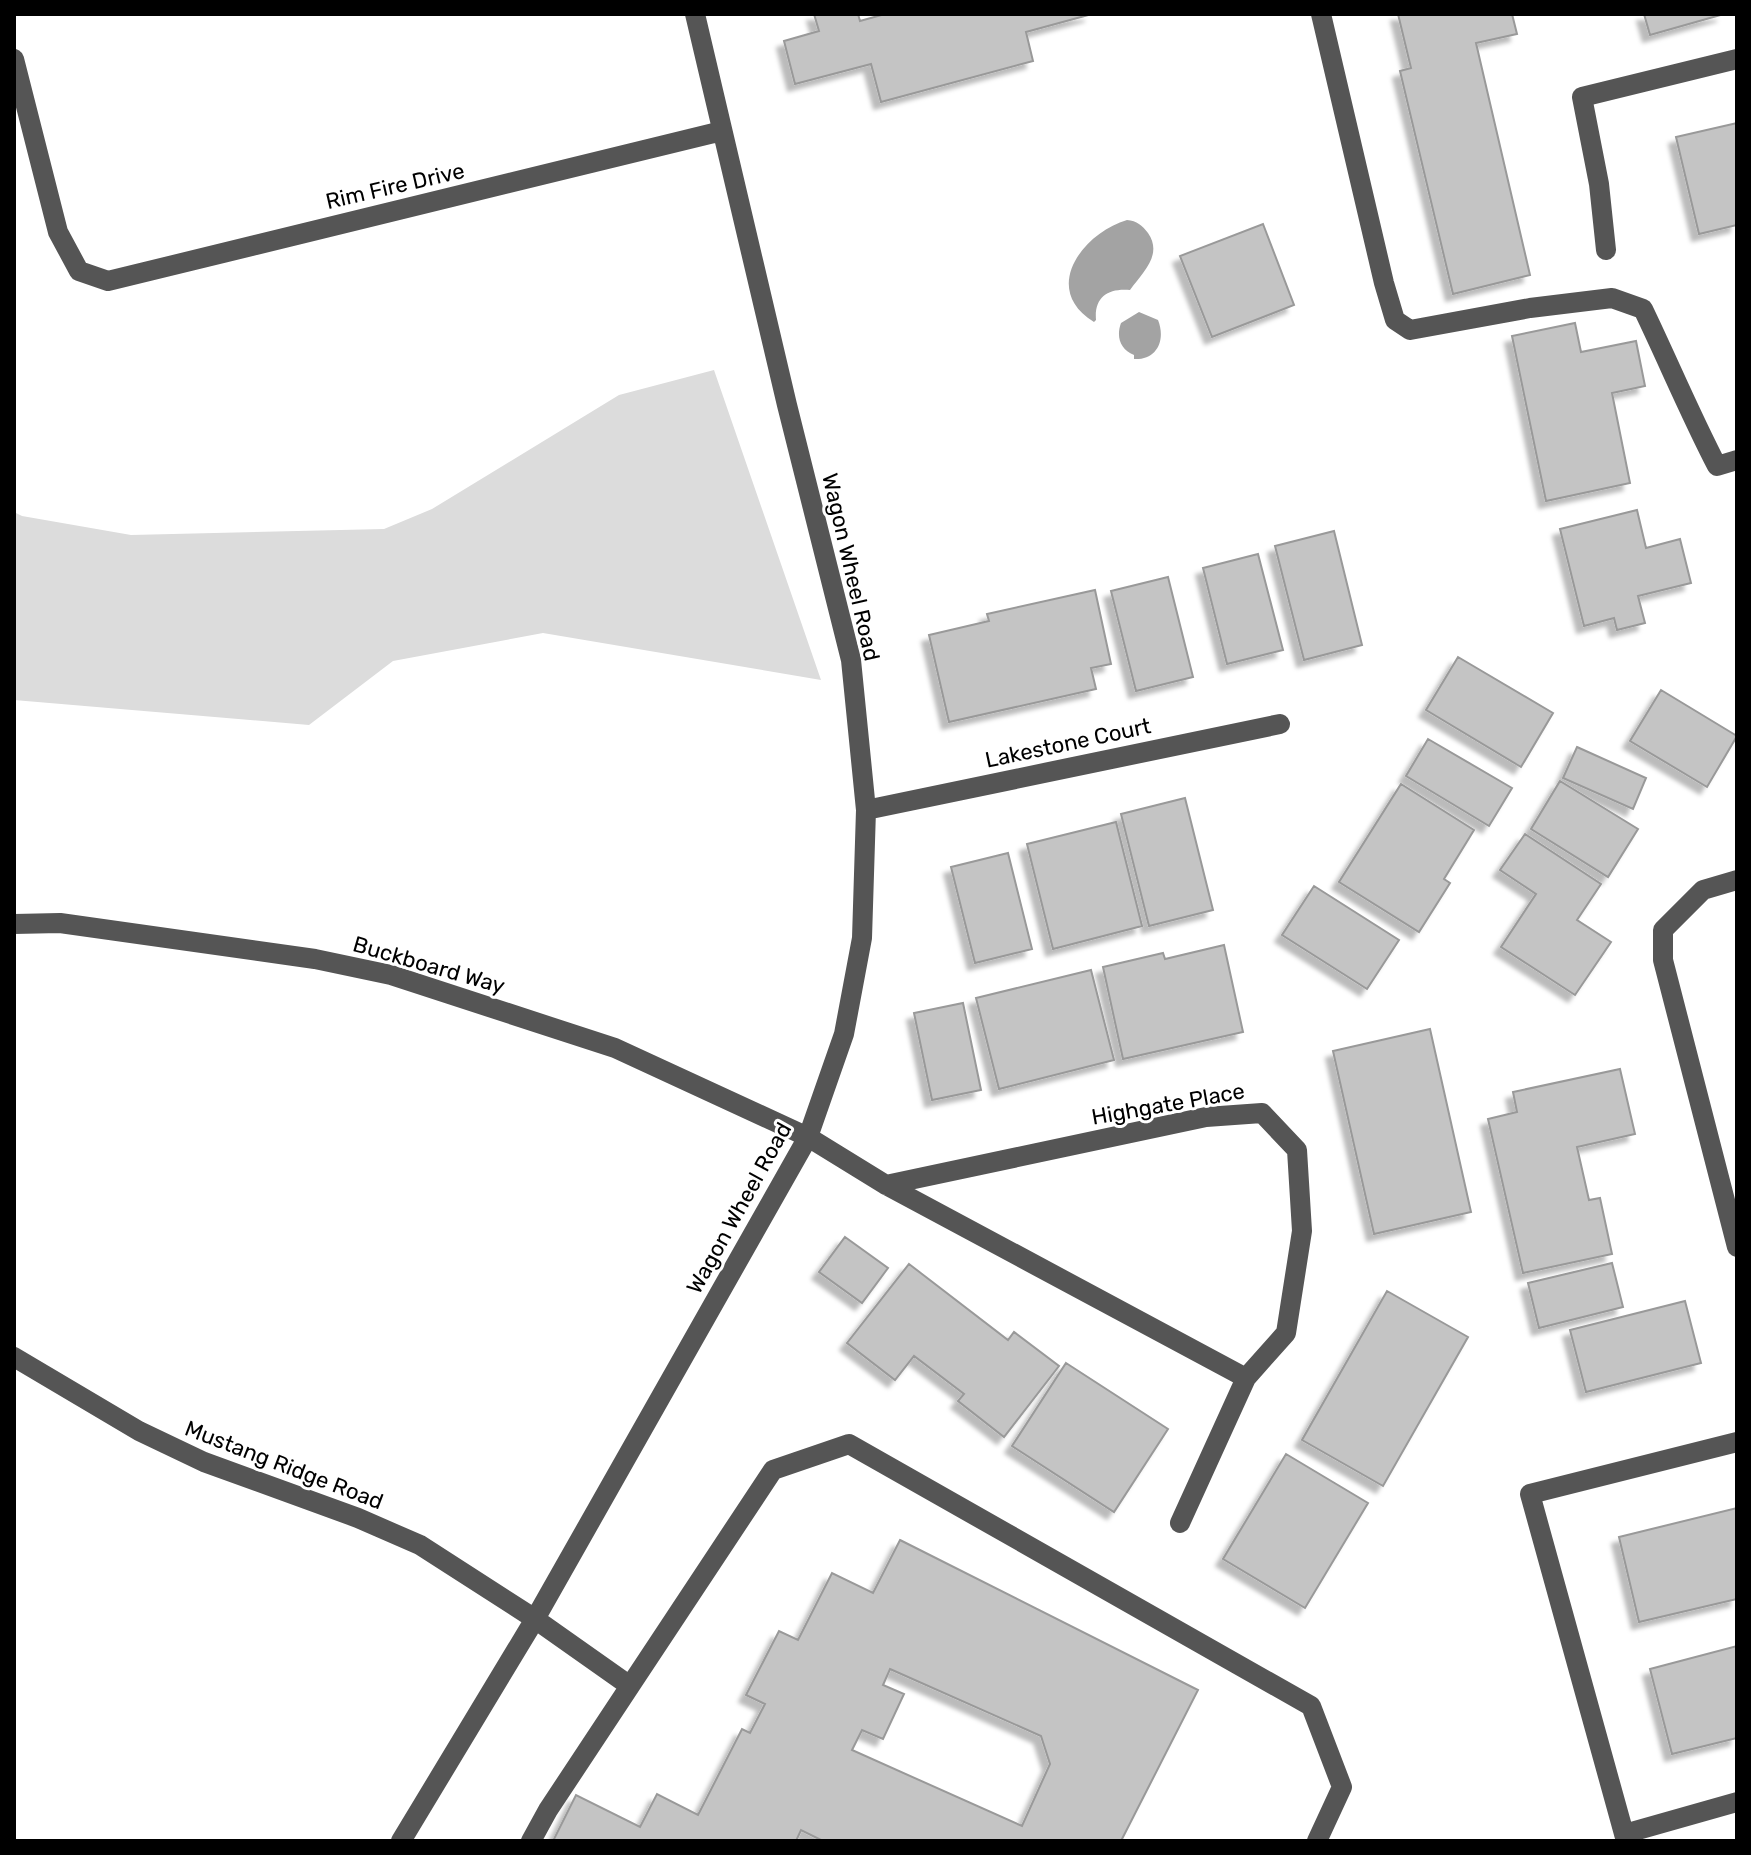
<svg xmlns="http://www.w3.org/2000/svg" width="1751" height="1855" viewBox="0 0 1751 1855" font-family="Rubik,sans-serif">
	<defs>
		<filter id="shadow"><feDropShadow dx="-7" dy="7" stdDeviation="2" flood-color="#0004"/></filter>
	</defs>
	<rect width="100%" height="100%" fill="#fff"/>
	<path fill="#dcdcdc" d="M714,370L821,680L543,633L393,661L309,725L14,700V512L22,516L131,535L384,529L432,509L619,395Z"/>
	<path fill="#a3a3a3" d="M1127,220C1137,221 1142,225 1148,233C1163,255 1143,272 1130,290C1108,288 1094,297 1096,320L1094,322C1040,289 1083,233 1127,220Z
		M1139,312L1158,320C1166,340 1157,360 1134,359V355C1120,349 1116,337 1121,323Z"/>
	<path fill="#c4c4c4" stroke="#999" stroke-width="2" fill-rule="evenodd" filter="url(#shadow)" d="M814,14H858L860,21L885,14H1092L1026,32L1033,61L881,102L871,64L795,84L784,41L819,31Z
		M1398,14H1512L1517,34L1476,43L1530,275L1453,294L1400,71L1411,68Z
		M1644,14H1724L1650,35Z
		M1737,123V225L1699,234L1676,137Z
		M1263,224L1294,305L1212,337L1180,256Z
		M1575,323L1581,352L1636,341L1645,386L1612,393L1630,483L1546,501L1512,336Z
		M1637,510L1646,548L1680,539L1691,583L1638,596L1645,623L1617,630L1614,618L1584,626L1560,529Z
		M1334,531L1362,645L1304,660L1275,546Z
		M1258,554L1283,650L1227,664L1203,568Z
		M1168,577L1193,677L1136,691L1111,591Z
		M1095,590L1111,664L1091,668L1096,689L949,722L929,635L989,621L987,614Z
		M1458,657L1553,713L1521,767L1426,710Z
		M1661,690L1737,736L1707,787L1630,741Z
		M1428,739L1512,788L1489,826L1406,776Z
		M1577,747L1646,778L1633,809L1563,778Z
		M1560,781L1638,829L1608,877L1531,829Z
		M1401,784L1474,830L1444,879L1450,883L1419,932L1339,882Z
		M1185,798L1213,910L1149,926L1121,814Z
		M1116,822L1142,926L1053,949L1027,844Z
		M1525,834L1601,884L1577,920L1611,942L1575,995L1501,947L1536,894L1500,870Z
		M1008,853L1032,949L975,963L951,867Z
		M1314,886L1399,940L1367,989L1282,935Z
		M1224,945L1243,1032L1123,1059L1103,967L1163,953L1165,959Z
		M1091,970L1114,1060L999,1089L976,998Z
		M963,1003L981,1090L932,1100L914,1013Z
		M1430,1029L1471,1212L1374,1234L1333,1051Z
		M1620,1069L1635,1134L1577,1147L1589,1200L1600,1198L1612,1254L1523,1273L1488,1119L1517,1112L1513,1092Z
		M845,1237L888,1268L862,1303L819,1272Z
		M1612,1263L1623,1307L1539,1328L1528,1283Z
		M909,1264L1008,1340L1014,1332L1059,1366L1004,1437L958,1401L964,1394L914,1356L895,1380L847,1343Z
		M1387,1291L1468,1337L1383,1486L1302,1440Z
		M1685,1301L1701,1363L1586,1392L1570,1330Z
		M1066,1363L1168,1429L1114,1512L1012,1446Z
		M1286,1454L1368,1503L1305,1608L1223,1559Z
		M1737,1508V1599L1639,1622L1619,1537Z
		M900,1540L1198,1690L1121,1841H823L801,1830L796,1841H553L576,1795L640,1827L657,1794L698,1815L742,1729L750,1733L765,1704L746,1695L779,1631L798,1640L832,1573L873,1593ZM890,1669L1041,1736L1050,1764L1022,1826L852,1750L862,1730L883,1739L904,1694L883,1685Z
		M1737,1646V1738L1672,1754L1650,1669Z"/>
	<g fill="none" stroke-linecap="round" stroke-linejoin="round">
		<path stroke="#555" stroke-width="20" d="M1321,14L1384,283L1395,320L1410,330L1530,308L1612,298L1643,309C1668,361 1690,414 1717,466L1737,460
			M14,59L58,232L79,271L108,281L722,131
			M1606,250L1599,184L1582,97L1737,59
			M866,810L1280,724
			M1737,880L1703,890L1663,930V960L1737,1247
			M14,924L60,923L315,959L391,975L615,1048L808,1137L886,1185L1246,1378
			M886,1185L1206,1117L1262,1113L1297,1150L1302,1231L1286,1333L1246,1378L1180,1523
			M14,1357L139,1431L204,1462L358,1518L420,1545L535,1619L630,1686L773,1470L849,1444L1311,1706L1342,1787L1317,1841
			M1624,1834L1737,1802
			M401,1841L535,1619L808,1137L844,1034L862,938L866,810L851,660L787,405L695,14
			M531,1841L548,1810L630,1686
			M1626,1841L1530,1494L1737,1442"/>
	</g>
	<g text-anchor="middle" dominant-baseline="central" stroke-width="6" stroke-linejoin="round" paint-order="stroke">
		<g font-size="22" fill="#000" stroke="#fff">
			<text transform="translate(395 186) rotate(-13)">Rim Fire Drive</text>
			<text transform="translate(851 567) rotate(77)">Wagon Wheel Road</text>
			<text transform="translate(1068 743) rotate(-12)">Lakestone Court</text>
			<text transform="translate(429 965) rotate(16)">Buckboard Way</text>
			<text transform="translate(1168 1104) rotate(-10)">Highgate Place</text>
			<text transform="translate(739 1208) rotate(-61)">Wagon Wheel Road</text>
			<text transform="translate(284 1465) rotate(21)">Mustang Ridge Road</text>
		</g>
	</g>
	<rect width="1751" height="1855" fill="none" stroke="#000000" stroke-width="32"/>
</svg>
